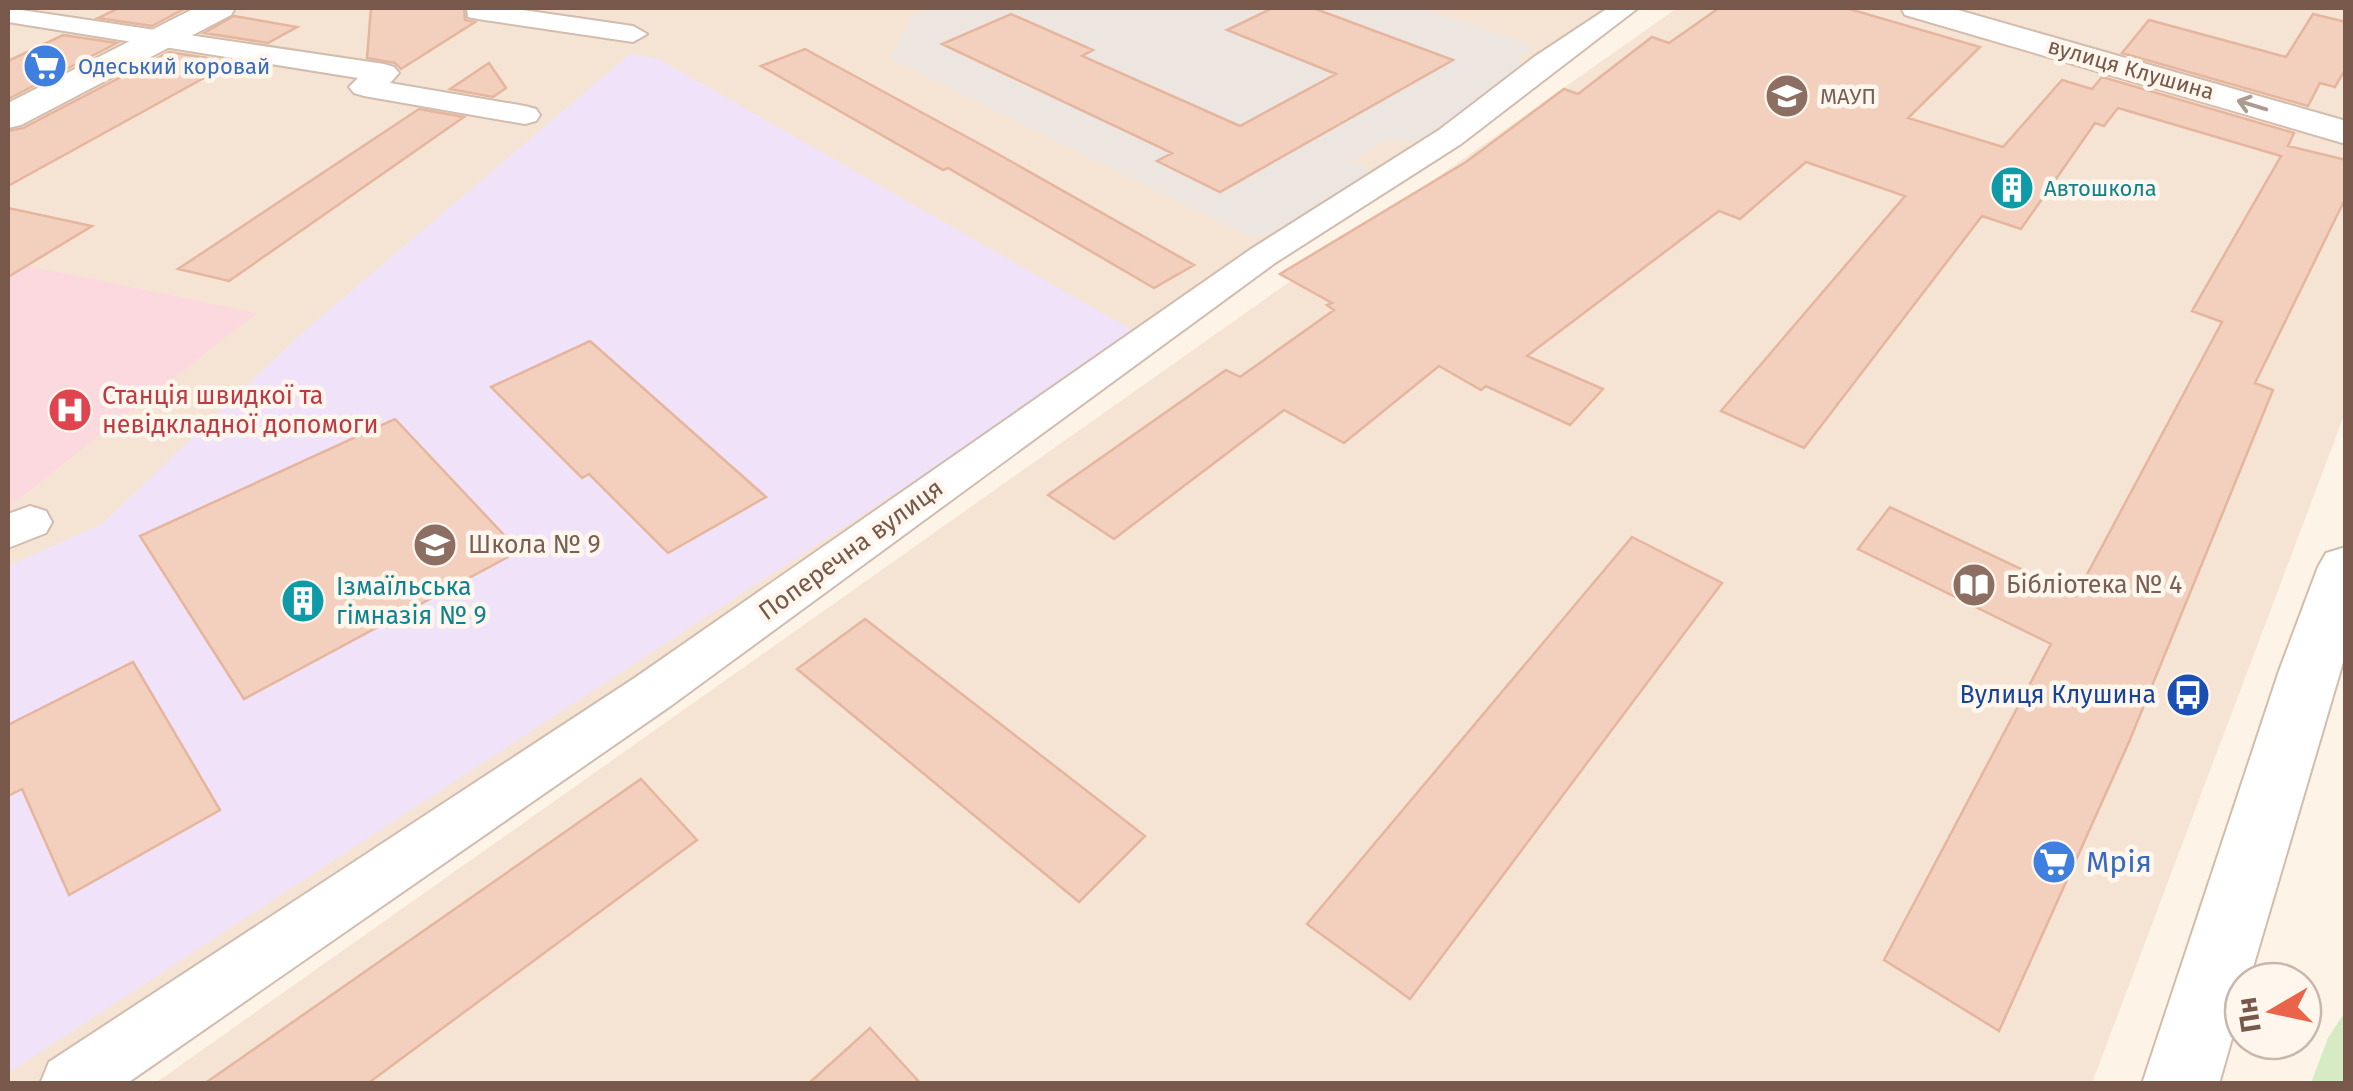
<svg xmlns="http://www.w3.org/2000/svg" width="2353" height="1091" viewBox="0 0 2353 1091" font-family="'Fira Sans',sans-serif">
	<rect width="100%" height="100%" fill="#fdf3e6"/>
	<path fill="#f5e4d4" d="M8,8H1622L1553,51L71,1084L8,1083Z
		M1677,8H1900L2345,137V413L2092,1083L154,1084Z
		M1948,8H2345V126Z"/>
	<path fill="#ede6e0" d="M932,8H1422L1527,43L1531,49L1518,58L1525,69L1418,141L1386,140L1353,161L1373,171L1280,233L1250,237L890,58L913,15Z"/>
	<path fill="#f0e3f9" d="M630,54L659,59L1139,334L8,1073V566L102,524L302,333Z"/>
	<path fill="#fbd9df" d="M8,262L257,313L8,507Z"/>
	<path fill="#d6ebc4" d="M2345,1012V1083H2311L2328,1038Z"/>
	<path fill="#f3d0bd" stroke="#e6b59d" stroke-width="2.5" d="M119,8H186L152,26L98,18Z
		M371,8H464L465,20L475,22L401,69L395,63L367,58Z
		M1273,8H1313L1453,60L1220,192L1157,161L1172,153L942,44L1011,14L1093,50L1082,56L1240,126L1336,74L1227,30Z
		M1719,8H1846L1980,47L1908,118L2003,147L2062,80L2092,89L2102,77L2294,133L2288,146L2346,160V197L2255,383L2273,390L2129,742L1999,1031L1884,960L2051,644L1858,549L1890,507L2076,595L2222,322L2192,311L2281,156L2118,108L2104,126L2095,123L2021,229L1982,216L1804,448L1721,411L1905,196L1806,162L1740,219L1719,211L1527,356L1603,389L1570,425L1486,386L1481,390L1439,366L1344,443L1284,410L1114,539L1048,495L1226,370L1240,377L1334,310L1327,305L1332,303L1280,274L1466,162L1564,89L1578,94L1652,37L1669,43Z
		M2313,14L2346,22V68L2335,87L2320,83L2308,106L2122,53L2149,20L2286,57Z
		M234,16L297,27L268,43L204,33Z
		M63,35L117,43L8,99V61Z
		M805,49L989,149L1194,265L1154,288L948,168L943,170L761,66Z
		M169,52L233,62L8,186V131L23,128Z
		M489,63L506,88L493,97L450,89Z
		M419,109L464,117L229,281L178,269Z
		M8,208L92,226L8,277Z
		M590,341L766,497L668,553L589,474L582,478L491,387Z
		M395,419L519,551L244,699L140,536Z
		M1632,537L1722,583L1410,999L1307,924Z
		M865,619L1145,836L1079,902L797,669Z
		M133,662L220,810L69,895L22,789L8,796V725Z
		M641,779L697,840L367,1084H204Z
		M870,1028L921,1084H808Z"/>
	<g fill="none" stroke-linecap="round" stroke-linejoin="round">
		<defs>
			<path id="street" d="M8,8L384,64L394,67L399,73L390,83L525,106L536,109L540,115L536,121L525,124L364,96L354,93L349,87L358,78L8,22Z
				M467,8H509L633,26L647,34L633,42L478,19L468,17Z
				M1608,8H1638L1461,144L1275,263L672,705L126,1084H40L49,1062L636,677L1251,249L1439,130L1534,57Z
				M30,506L46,511L52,522L46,533L8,548V514Z"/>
			<path id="secondary" d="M195,8H235L231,15L21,125L8,128V103Z
				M1901,8H1951L2346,121V144L1905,15Z
				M2346,547V652L2249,981H2243V1000L2219,1084H2142L2279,671L2318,567L2326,553Z"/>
		</defs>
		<use href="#street" stroke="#d1bcae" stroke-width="4"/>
		<use href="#secondary" stroke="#d4bcac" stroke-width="4"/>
		<use href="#street" fill="#fff" fill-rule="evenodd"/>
		<use href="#secondary" fill="#fff" fill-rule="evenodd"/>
	</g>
	<defs><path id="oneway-shaft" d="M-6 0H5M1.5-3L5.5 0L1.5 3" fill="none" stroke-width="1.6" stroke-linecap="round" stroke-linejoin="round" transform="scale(2.5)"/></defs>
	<use stroke="#ad9b92" href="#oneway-shaft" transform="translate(2252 105) rotate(-163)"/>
	<defs>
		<symbol id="supermarket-disc" viewBox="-11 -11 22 22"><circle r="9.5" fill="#3f7fe0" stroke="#fff7ed"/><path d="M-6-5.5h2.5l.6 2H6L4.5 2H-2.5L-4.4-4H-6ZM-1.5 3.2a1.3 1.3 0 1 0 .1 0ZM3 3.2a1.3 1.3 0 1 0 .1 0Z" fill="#fff"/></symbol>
		<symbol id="university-disc" viewBox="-11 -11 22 22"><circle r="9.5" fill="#8d6e63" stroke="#fff7ed"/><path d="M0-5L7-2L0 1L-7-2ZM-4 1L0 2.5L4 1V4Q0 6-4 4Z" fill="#fff"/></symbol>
		<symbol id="building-disc" viewBox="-11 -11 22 22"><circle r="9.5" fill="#0f9aa8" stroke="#fff7ed"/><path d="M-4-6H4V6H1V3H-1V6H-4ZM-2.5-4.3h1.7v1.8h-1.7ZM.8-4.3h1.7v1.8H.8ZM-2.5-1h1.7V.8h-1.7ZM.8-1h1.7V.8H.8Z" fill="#fff"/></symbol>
		<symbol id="hospital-disc" viewBox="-11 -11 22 22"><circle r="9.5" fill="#e0444e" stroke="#fff7ed"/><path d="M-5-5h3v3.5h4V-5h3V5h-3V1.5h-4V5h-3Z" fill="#fff"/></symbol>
		<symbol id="school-disc" viewBox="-11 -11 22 22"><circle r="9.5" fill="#8d6e63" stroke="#fff7ed"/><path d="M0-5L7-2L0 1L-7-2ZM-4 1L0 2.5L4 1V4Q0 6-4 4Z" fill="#fff"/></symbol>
		<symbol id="library-disc" viewBox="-11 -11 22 22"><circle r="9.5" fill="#8d6e63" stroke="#fff7ed"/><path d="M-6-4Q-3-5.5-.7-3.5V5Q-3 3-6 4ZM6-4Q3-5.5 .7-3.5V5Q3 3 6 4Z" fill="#fff"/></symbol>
		<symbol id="bus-disc" viewBox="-11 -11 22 22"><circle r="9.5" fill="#1a4fb4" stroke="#fff7ed"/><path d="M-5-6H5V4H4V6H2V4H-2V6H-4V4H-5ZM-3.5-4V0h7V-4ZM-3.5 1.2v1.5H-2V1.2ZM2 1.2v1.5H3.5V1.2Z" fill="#fff"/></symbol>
	</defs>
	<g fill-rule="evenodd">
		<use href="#supermarket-disc" x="20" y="41" width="50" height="50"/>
		<use href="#university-disc" x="1762" y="71" width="50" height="50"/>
		<use href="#building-disc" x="1987" y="163" width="50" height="50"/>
		<use href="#hospital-disc" x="45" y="385" width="50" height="50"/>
		<use href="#school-disc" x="410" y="520" width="50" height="50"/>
		<use href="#library-disc" x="1949" y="560" width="50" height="50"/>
		<use href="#building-disc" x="278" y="576" width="50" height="50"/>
		<use href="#bus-disc" x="2163" y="670" width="50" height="50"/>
		<use href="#supermarket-disc" x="2029" y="837" width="50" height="50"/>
	</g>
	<g text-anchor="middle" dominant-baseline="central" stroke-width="9" stroke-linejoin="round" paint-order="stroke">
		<g font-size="22" fill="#366cbe" stroke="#fff7ed" text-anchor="start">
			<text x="78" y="66">Одеський коровай</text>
		</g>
		<g font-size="22" fill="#77584a" stroke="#fff7ed">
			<text transform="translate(2131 69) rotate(16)">вулиця Клушина</text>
		</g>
		<g font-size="22" fill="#785e54" stroke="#fff7ed" text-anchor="start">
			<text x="1820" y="96">МАУП</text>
		</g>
		<g font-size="22" fill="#0d838f" stroke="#fff7ed" text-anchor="start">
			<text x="2044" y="188">Автошкола</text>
		</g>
		<g font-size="25" fill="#be3a42" stroke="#fff7ed" text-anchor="start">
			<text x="102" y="396">Станція швидкої та<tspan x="102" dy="29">невідкладної допомоги</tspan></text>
		</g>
		<g font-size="25" fill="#785e54" stroke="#fff7ed" text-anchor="start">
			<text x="468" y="545">Школа № 9</text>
			<text x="2006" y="585">Бібліотека № 4</text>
		</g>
		<g font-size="25" fill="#77584a" stroke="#fff7ed">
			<text transform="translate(851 550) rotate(-36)">Поперечна вулиця</text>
		</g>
		<g font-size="25" fill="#0d838f" stroke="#fff7ed" text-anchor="start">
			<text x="336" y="587">Ізмаїльська<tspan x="336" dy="29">гімназія № 9</tspan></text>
		</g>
		<g font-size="25" fill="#164399" stroke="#fff7ed" text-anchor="end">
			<text x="2156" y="695">Вулиця Клушина</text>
		</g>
		<g font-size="30" fill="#366cbe" stroke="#fff7ed" text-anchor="start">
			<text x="2086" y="862">Мрія</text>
		</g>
	</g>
	<rect width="2353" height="1091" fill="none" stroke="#77584a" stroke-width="20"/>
	<g transform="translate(2273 1011) rotate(261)"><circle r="48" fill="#fff7ed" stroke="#c9b7ac" stroke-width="2.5"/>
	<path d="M0-8L18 38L0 25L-18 38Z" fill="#ea6449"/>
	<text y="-15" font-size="28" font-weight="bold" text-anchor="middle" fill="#77584a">Пн</text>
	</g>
</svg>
